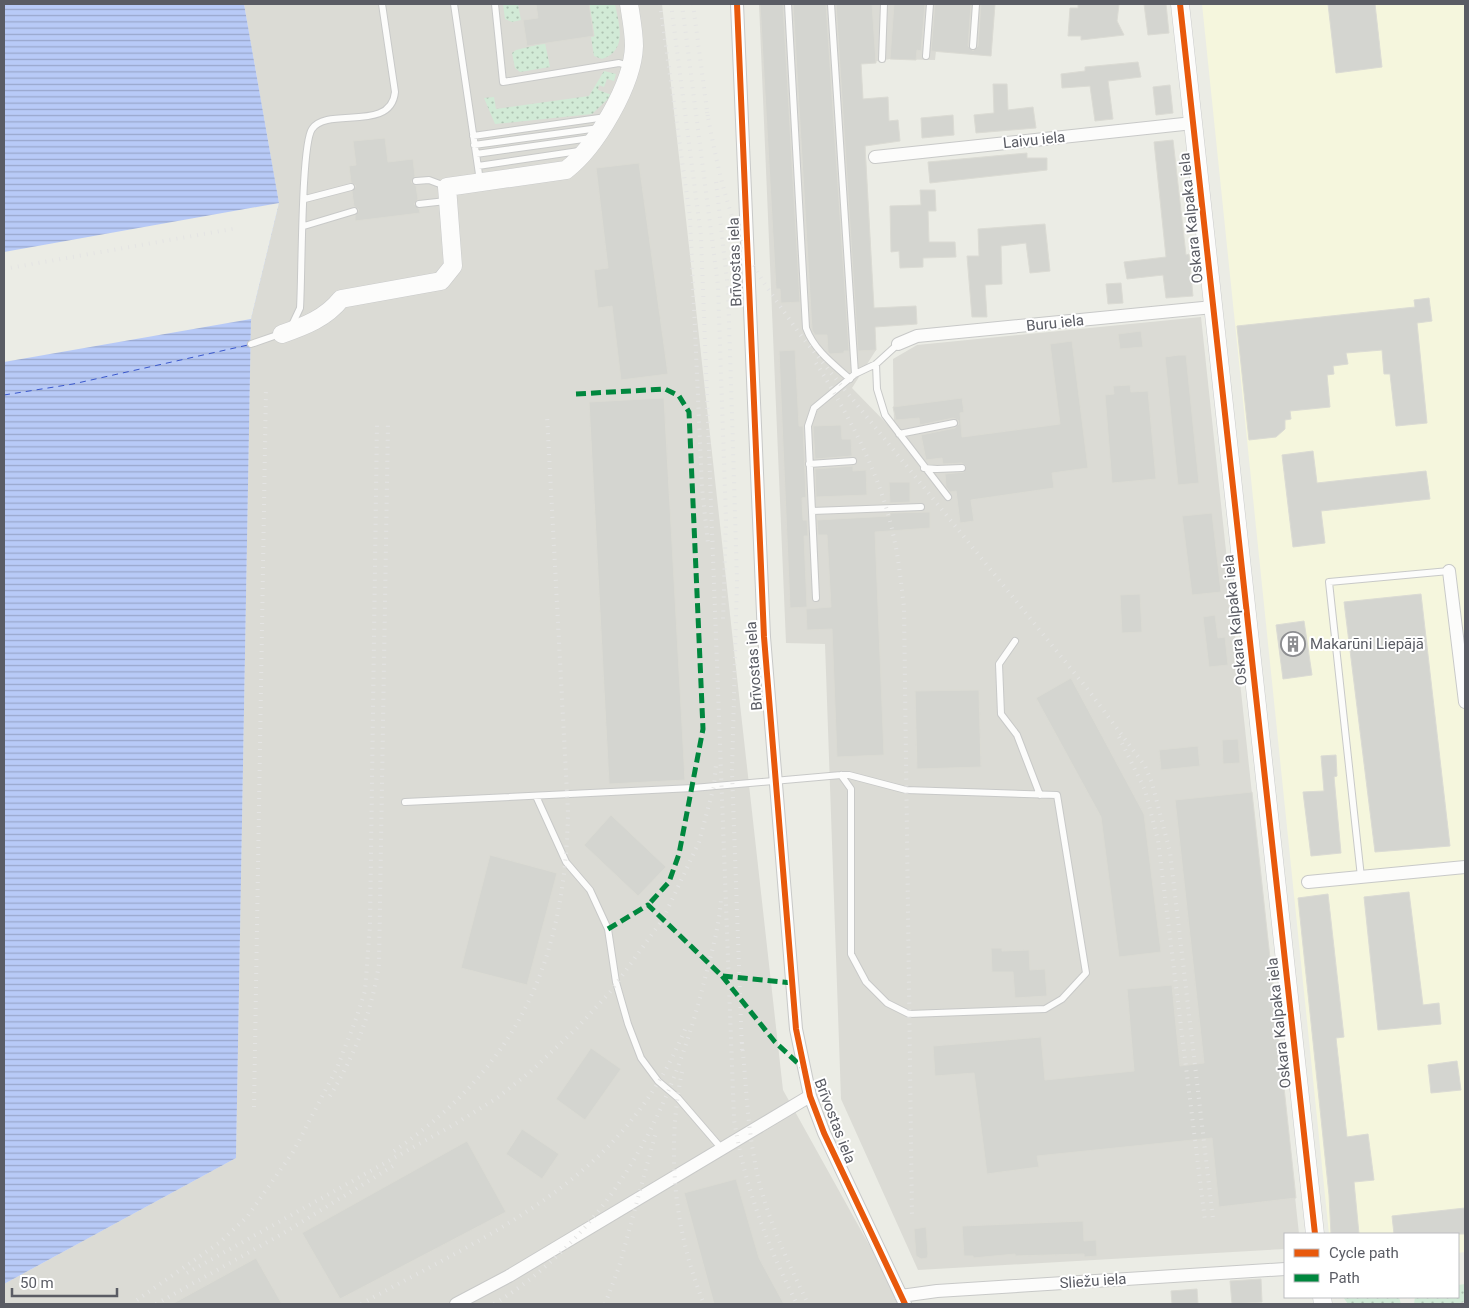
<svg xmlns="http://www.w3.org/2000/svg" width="1469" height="1308" viewBox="0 0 1469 1308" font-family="Roboto,sans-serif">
	<defs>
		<pattern id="grass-dots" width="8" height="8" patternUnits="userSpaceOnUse" patternTransform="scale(1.25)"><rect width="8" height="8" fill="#d1ead6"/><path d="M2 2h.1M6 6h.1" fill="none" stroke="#adc1b1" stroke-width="1.8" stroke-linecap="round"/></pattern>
		<pattern id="water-rules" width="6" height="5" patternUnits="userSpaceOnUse" patternTransform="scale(1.25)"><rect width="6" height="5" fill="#b8caf7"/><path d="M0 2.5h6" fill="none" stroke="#99a7cc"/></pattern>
	</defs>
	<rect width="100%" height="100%" fill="#ebece5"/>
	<path fill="#f5f6dd" d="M1202,4H1465V1252L1458,1253V1234H1329Z"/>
	<path fill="#dbdbd5" d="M244,4H662L783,1090L902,1304H4V1284L236,1158L251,319L279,203Z
		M759,4H995L991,56L936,51L935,60L890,59L861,64L876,350L852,388L894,431L893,359L917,345L1201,317L1299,1234H1285V1249L918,1270L841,1099L825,644L786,643Z"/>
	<path fill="url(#grass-dots)" d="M503,4H518L521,20L512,22L505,19Z
		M589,4H615C619,25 628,50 602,59L594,56L591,37L594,36Z
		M545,43L550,67L520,72L515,68L512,53L516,50Z
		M604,71L616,74L614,81L607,79L604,87L599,85L598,90L612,95L592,114L495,124L484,98L494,97L496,109L589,96Z
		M1465,1284V1302L1453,1304H1414L1415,1297H1458V1285Z
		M1343,1297H1399L1401,1304H1348Z"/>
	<path fill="url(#water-rules)" d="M4,4H244L279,203L251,319L236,1158L4,1284Z"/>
	<path fill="#ebece5" d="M279,203L251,319L4,362V252Z"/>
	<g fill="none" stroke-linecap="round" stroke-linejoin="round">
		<path stroke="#3a58cc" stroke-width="1" stroke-dasharray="6 5" stroke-linecap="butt" d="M4,395L73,384L248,345"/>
	</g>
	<path fill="#d4d5d0" stroke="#dbdbd4" d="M536,4H589L594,36L527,46L523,20L538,18Z
		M760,4H783L800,302L781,303L780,289H776Z
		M793,4H826L849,351H844V353L830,354L828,352L827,335H815L812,330Z
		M836,4H872L876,63L861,64L863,99L888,97L889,121L898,120L900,141L865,146L874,308L916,306L917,324L875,327L876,350L858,351Z
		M894,4H925L921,51L917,50L916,60L890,59Z
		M935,4H971L968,46L973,51L978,46L981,4H995L991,56L931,51Z
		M1078,4H1119L1117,21L1124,35L1081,40V36H1068L1070,8H1078Z
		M1144,4H1166L1169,33L1148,35Z
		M1328,4H1375L1382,67L1336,73Z
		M1138,62L1141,77L1108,81L1113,119L1095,121L1090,86L1062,88L1061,74L1085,71V67Z
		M993,84H1007L1008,110L1033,107L1036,128L976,133L974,115L994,113Z
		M1170,85L1173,113L1156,115L1153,87Z
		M953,115L954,135L922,138L921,118Z
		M385,138L388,162L413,159L415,176L411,182L416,186L418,199L414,204L419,209L420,213L355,221V216L359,210L354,206L352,192L356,186L351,182L349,166L356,165L353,141Z
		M1173,140L1186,255L1189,254L1193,296L1166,298L1163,275L1127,279L1124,262L1166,257L1154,142Z
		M1027,153V158H1047V170L930,183L928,162Z
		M639,163L668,374L621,380L612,306L598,308L594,270L608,268L596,168Z
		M920,190H935L936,211H928L929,242H955L956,257L923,258V267L900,268L899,251L891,252L890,206L921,205Z
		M1045,224L1050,271L1030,273L1026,243L1001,246L1002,284L985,285L987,317H972L967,256H979L978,229Z
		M1121,283L1123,303L1108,304L1106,284Z
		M1429,298L1432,321L1417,323L1427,423L1396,426L1390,374H1384L1382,350L1346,353L1348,364L1333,366L1334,374L1327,375L1330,407L1290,411L1291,419L1285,420V429L1276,437L1249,440L1237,326L1415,307L1414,300Z
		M1141,331L1143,347L1120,349L1118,334Z
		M1072,341L1088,468L1052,473L1054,488L971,500L974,521L960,523L956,491L950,492L946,487L945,474L964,472L966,466L962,463L943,464L942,458L926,460L921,435L955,428L959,424L958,420L953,418L920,425L919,418L896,420L893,407L962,398L964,412L960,413L962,437L1060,424L1050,344Z
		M795,350L799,426H803L806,497L802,498L803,520H807L808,536H804L807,607L790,608L779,351Z
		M1179,355H1186L1199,483L1178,485L1165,357Z
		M1130,385L1131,392L1148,391L1156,479L1112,483L1105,395L1114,394L1113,386Z
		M664,398L685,780L609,784L589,402Z
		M841,425L842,439H851L852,456L815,459L813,426Z
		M1313,451L1317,483L1426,471L1430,499L1321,511L1325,543L1293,547L1282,455Z
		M853,466V471L866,470L867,495L816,497L815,469Z
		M889,482H910V502L890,503Z
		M930,512V528L875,532L884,755L837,757L832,629L807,630L806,609L831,607L827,535H818L817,520L890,516V513Z
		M1212,513L1221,592L1192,595L1182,516Z
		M1140,594L1142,632L1122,633L1120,595Z
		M1421,594L1450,846L1375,852L1344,602Z
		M1215,615L1218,638L1225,637L1228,665L1209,667L1203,617Z
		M1304,621L1312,675L1283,679L1276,625Z
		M1071,678L1144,814L1161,952L1119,957L1101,817L1036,698Z
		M979,690L981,767L917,769L915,691Z
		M1238,739L1240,763L1223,764L1222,740Z
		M1198,746L1200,766L1161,770L1159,750Z
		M1336,755L1337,776L1334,777L1341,853L1311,856L1303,792L1324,791L1321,756Z
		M1252,792L1296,1198L1219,1207L1212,1138L1037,1156L1039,1167L987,1174L974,1073L935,1076L933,1046L1041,1037L1045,1080L1134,1071L1127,989L1172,985L1180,1066L1204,1063L1175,800Z
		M611,815L666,867L638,896L584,845Z
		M490,855L557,873L527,985L461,968Z
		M1409,892L1423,1005L1439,1003L1441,1024L1378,1030L1364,897Z
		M1328,894L1344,1037L1336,1038L1347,1137L1368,1134L1374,1180L1354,1182L1359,1234H1331L1329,1195L1298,898Z
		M991,948H1002V951L1029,950L1030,970L1045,969L1047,996L1015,998L1013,972H992Z
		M591,1048L621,1069L585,1120L556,1099Z
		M1457,1061L1461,1090L1431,1093L1428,1065Z
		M522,1129L559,1154L542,1179L506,1154Z
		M467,1141L506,1212L340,1299L302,1233Z
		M736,1179L759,1258L784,1304H714L684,1193Z
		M1465,1208V1234H1394L1392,1216Z
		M1083,1221L1084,1241L1096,1240L1097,1256L1084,1257V1254L1015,1256V1254L973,1258V1256H964L962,1226Z
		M926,1227L928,1254L927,1258L921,1259L916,1256L914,1229Z
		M256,1258L282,1304H172Z
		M1261,1279L1262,1302L1232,1304L1230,1281Z
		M1197,1289L1198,1304H1172L1171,1291Z"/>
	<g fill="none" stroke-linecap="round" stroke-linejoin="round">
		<defs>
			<path id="lane" d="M454,4L480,181
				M495,4L503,82L619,63L629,66
				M788,4L806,328C814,350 833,364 850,379
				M831,4L855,374
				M973,46L976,4
				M926,56L930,4
				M882,59L884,4
				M473,136L606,117
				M474,145L599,128
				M476,154L591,138
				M478,166L579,151
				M416,181L429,180L445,186
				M305,199L351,187
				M419,204L446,201
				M304,226L354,211
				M292,325L300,308C302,279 301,145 312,129C327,106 391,133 395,92L382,4
				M251,344L280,334
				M876,364L877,389L885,415L948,497
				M899,434L954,423
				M809,464L853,461
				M924,468L937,469L962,468
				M812,511L921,507
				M816,598L808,426L814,408L855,374L876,364L898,344
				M1015,641L999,664L1001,714L1017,735L1040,795
				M536,796L566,862L590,890L608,929L616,982L628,1024L641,1058L658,1081L678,1098L722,1149
				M405,802L693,788L841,775H849L906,790L1057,795L1086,973L1062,999L1045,1009L909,1014L887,1003L866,982L851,954V789L841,775
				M1361,877L1329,582L1449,571"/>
			<path id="street" d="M737,4L764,637L796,1029L810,1096L824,1133L905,1304
				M875,157L1193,123
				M898,344L917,336L1213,307
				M1449,571L1465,702
				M1308,882L1465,867
				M901,1296L937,1291L1285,1269
				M456,1304L509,1276L810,1096"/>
			<path id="secondary" d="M1180,4L1315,1234
				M282,334C305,326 326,318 341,299L441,281L453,266L447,187L566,170C596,147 633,84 634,46C634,32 631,17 629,4
				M1322,1297L1323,1304"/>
		</defs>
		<use href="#lane" stroke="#c8c9c8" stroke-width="8"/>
		<use href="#street" stroke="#c8c9c8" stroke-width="14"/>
		<use href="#secondary" stroke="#cacbcb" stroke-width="19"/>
		<use href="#lane" stroke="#fcfcfb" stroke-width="6"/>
		<use href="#street" stroke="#fcfcfb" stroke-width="12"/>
		<use href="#secondary" stroke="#fcfcfb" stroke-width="18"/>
		<path stroke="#e4e4e3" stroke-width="4" stroke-dasharray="1 6" stroke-linecap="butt" d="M660,4L690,217L702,488L708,544
			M671,4L701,236L734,1119C744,1185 767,1245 797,1304
			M682,4L718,286L726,520L723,621
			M693,4L708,118
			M707,112C716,160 726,209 747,253C762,283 783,310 802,337L1089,691L1145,766L1152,783L1170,852L1213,1219
			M716,182L728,289L733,447L737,581L732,772L742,1050
			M4,269L238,228
			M816,363C850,417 881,476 894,538C899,560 901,584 904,607L912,1216
			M1119,737L1145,790L1158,840L1205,1221
			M742,1043C746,1081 747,1119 754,1157C762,1208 786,1258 808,1304
			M682,1072C666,1149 674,1231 704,1304
			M330,1096C355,1055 372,1011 379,964L388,422
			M254,1107L266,387
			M394,1151C519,1065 565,961 568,812L547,415
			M187,1273L455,1124L497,1098L530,1072L577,1028L611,991L663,919L699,842L714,786L716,765
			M137,1300L219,1243L247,1217L293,1152L337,1068L356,1019L365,991L370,925L377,422
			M156,1304L282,1234L393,1166
			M361,1304C496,1230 624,1180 686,1027
			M494,1304C610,1233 671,1113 703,986C710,958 720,926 721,897
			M605,1304L619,1267L656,1132"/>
		<path stroke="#00873e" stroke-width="5" stroke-dasharray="10 5" stroke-linecap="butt" d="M576,394L665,389L679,396L689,412L703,729L679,854L669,882L648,905
			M608,929L648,905L722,976L793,983
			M722,976L775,1042L802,1067"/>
		<defs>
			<path id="cycleway" d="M737,4L764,637L796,1029L810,1096L824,1133L905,1304
				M1180,4L1315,1234"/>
		</defs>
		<use href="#cycleway" stroke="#fff" stroke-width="9"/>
		<use href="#cycleway" stroke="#e8590c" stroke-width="6"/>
	</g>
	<defs>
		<symbol id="building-ring" viewBox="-11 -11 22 22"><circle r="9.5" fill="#fff" stroke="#8d8e91" stroke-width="1.5"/><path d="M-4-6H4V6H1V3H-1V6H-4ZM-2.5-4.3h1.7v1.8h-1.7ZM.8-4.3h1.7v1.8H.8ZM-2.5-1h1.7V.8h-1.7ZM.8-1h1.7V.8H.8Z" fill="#8d8e91"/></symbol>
	</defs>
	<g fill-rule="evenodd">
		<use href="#building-ring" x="1279" y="630" width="28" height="28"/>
	</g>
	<g text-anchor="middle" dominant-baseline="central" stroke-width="4" stroke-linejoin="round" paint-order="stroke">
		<g font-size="15" fill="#5a5c64" stroke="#fff">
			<text transform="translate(1034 140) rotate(-6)">Laivu iela</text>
			<text transform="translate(1191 218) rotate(-96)">Oskara Kalpaka iela</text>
			<text transform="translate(735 262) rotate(-92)">Brīvostas iela</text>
			<text transform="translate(1055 323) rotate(-6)">Buru iela</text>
			<text transform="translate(1235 620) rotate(-96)">Oskara Kalpaka iela</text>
			<text transform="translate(754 666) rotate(-94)">Brīvostas iela</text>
			<text transform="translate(1279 1023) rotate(-96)">Oskara Kalpaka iela</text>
			<text transform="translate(835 1121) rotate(69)">Brīvostas iela</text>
			<text transform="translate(1093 1281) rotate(-4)">Sliežu iela</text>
		</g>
		<g font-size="15" fill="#5a5c64" stroke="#fff" text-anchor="start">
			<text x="1310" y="644">Makarūni Liepājā</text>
		</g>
	</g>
	<rect width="1469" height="1308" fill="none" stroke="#5a5c64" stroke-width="10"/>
	<rect x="1284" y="1233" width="175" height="65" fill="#ffffff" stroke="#bdbec1"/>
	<rect x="1294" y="1249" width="25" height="8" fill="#e8590c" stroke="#bdbec1"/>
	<text x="1329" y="1258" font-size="15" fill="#5a5c64">Cycle path</text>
	<rect x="1294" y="1274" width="25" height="8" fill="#00873e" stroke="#bdbec1"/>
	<text x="1329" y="1283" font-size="15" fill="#5a5c64">Path</text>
	<path d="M12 1288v8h105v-8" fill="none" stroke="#5a5c64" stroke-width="2.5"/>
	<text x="20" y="1288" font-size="15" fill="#5a5c64" stroke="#ffffff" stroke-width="4" paint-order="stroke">50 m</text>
</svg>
